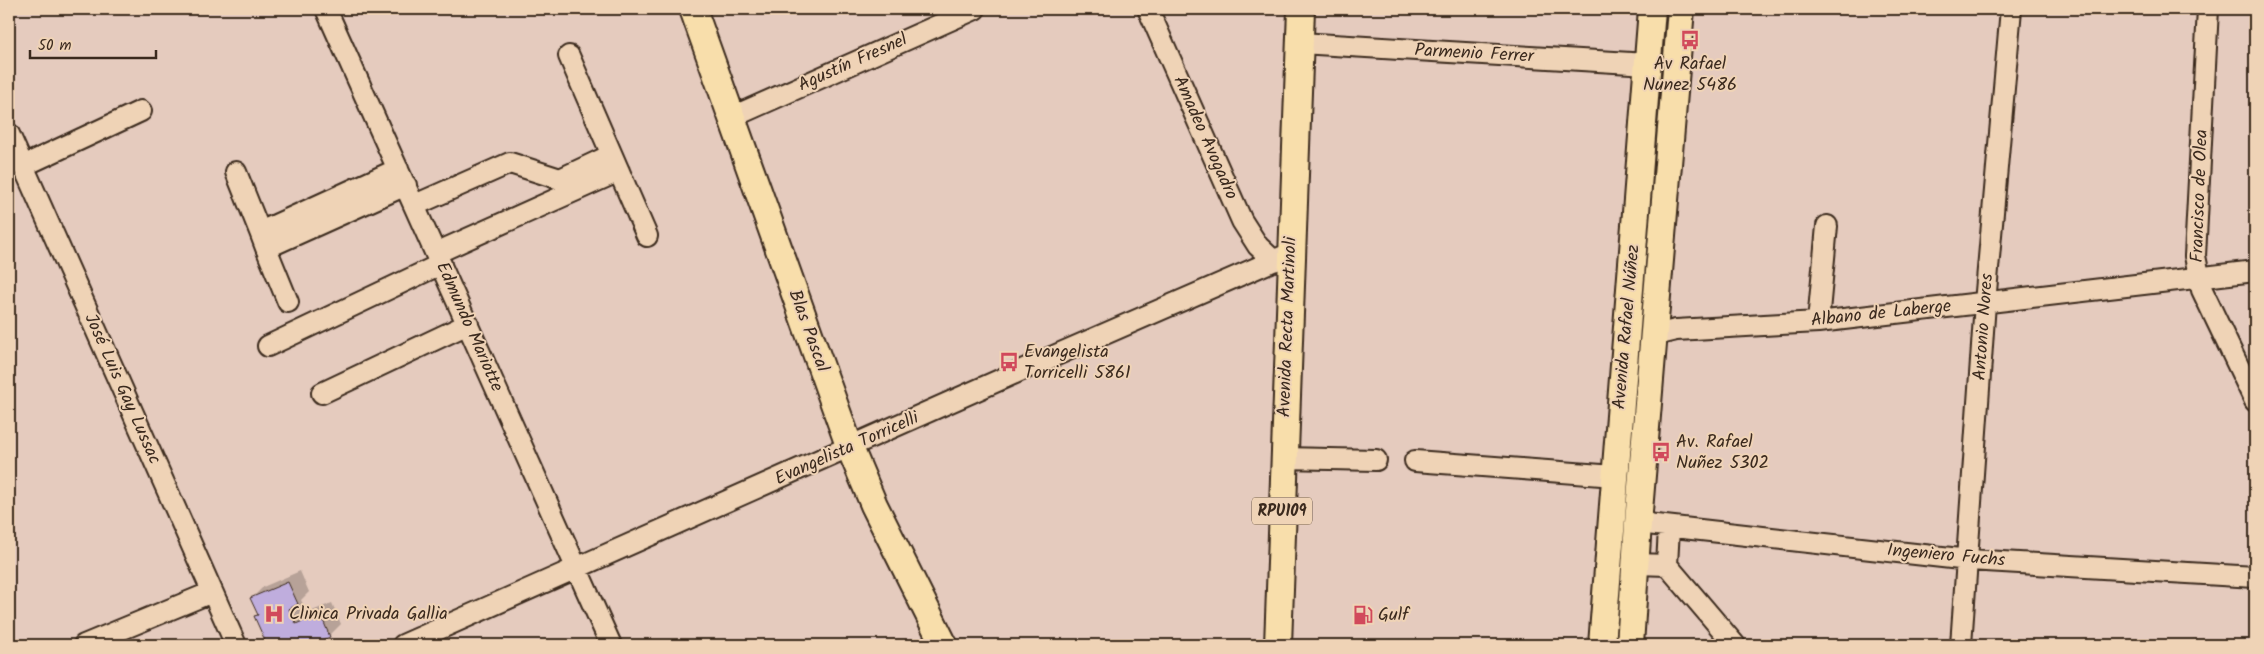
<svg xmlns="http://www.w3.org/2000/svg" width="2264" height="654" viewBox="0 0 2264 654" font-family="Kalam,sans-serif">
	<rect width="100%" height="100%" fill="#e5cbbe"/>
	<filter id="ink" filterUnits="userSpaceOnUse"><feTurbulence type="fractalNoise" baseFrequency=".02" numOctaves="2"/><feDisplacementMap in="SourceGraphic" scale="10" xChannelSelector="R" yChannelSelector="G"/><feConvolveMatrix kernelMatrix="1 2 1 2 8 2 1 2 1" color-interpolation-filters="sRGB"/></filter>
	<g filter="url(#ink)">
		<path fill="#0003" d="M300,571L309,592L301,600L307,613L332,603L341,624L330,635L314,642L315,645H268L255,617L258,614L252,598L263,587Z"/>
		<path fill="#bfaddd" stroke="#3b2a1e" d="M288,582L298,604L289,609L296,624L320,613L330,637L310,645H267L254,616L258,615L250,598Z"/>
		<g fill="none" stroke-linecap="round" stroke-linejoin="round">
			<defs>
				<path id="minor" d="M326,9L611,645
					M1148,9L1242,221L1258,246L1274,261
					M2208,9L2195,256L2202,290L2255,401
					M1300,43L1648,64
					M569,56L647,236
					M730,118L975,9
					M9,134L236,645
					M23,166L141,111
					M398,169L260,232L266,248L406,185
					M236,172L260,232
					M415,205L510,163L560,179L611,155
					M266,248L288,302
					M436,253L619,171
					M1818,322L1827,226
					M1655,335L1676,330L1818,322L2255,271
					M268,346L441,264
					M322,393L468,324
					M1283,458L1376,460
					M1415,461L1615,476
					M1638,523L1969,560L2255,577
					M1637,564L1667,565L1735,645
					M1667,565L1669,528
					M84,645L212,592
					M403,645L1031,366L1291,253
					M1961,645L1985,303L2011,9"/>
				<path id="major" d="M693,9L850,448L874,505L944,645
					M1278,645L1301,9
					M1602,645L1652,9
					M1630,645L1638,523L1681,9"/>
			</defs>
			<use href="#minor" stroke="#3b2a1e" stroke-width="24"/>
			<use href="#major" stroke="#3b2a1e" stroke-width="30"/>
			<use href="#minor" stroke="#efd3b6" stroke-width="20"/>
			<use href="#major" stroke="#f8deab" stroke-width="26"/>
		</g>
	</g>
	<defs>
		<symbol id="bus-bare" viewBox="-9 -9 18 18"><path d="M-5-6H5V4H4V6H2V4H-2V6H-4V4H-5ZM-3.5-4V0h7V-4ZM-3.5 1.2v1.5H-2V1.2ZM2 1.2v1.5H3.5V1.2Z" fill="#d1495b" stroke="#efd3b6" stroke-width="2.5" paint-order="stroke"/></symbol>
		<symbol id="hospital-bare" viewBox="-9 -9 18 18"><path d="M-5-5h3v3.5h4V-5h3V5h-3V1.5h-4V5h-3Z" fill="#d1495b" stroke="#efd3b6" stroke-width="2.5" paint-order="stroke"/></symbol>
		<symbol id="fuel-bare" viewBox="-9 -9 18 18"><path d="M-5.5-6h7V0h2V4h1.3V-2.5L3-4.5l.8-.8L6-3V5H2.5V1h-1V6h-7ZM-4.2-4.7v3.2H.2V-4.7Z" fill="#d1495b" stroke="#efd3b6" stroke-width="2.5" paint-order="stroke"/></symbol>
	</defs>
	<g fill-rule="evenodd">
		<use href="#bus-bare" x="1676" y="26" width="28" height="28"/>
		<use href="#bus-bare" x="995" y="348" width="28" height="28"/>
		<use href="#bus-bare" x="1647" y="438" width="28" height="28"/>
		<use href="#hospital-bare" x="260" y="600" width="28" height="28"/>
		<use href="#fuel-bare" x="1349" y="601" width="28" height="28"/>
	</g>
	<g text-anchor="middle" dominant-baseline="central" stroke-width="4" stroke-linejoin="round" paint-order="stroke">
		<rect fill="#efd3b6" stroke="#715d4c" stroke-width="1" x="1252" y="497.5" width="60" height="27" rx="4"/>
		<g font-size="16" font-weight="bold" fill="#3b2a1e">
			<text x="1282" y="511">RPU109</text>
		</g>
		<g font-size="18" fill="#3b2a1e" stroke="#efd3b6">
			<text transform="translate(1474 54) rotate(3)">Parmenio Ferrer</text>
			<text transform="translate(853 63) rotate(-24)">Agustín Fresnel</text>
			<text transform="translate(1205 138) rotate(66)">Amadeo Avogadro</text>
			<text transform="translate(2200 196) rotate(-88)">Francisco de Olea</text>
			<text transform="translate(1881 314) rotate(-6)">Albano de Laberge</text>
			<text transform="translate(469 327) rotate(66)">Edmundo Mariotte</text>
			<text transform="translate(1288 327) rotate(-88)">Avenida Recta Martinoli</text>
			<text transform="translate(1627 327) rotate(-85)">Avenida Rafael Núñez</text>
			<text transform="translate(1984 327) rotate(-86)">Antonio Nores</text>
			<text transform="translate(808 331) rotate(70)">Blas Pascal</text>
			<text transform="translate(122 389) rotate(66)">José Luis Gay Lussac</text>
			<text transform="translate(847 449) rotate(-24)">Evangelista Torricelli</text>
			<text transform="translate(1946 556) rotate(5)">Ingeniero Fuchs</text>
		</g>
		<g font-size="18" fill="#3b2a1e" stroke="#efd3b6" text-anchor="start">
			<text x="1690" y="64" text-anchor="middle">Av Rafael<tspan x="1690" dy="21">Nunez 5486</tspan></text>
			<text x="1024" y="352">Evangelista<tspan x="1024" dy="21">Torricelli 5861</tspan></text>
			<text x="1676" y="442">Av. Rafael<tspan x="1676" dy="21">Nuñez 5302</tspan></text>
			<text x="289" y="614">Clinica Privada Gallia</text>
			<text x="1378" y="615">Gulf</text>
		</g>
	</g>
	<rect width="2264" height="654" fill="none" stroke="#efd3b6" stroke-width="30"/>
	<rect x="15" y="15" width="2234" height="624" fill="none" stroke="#3b2a1e" stroke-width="2" filter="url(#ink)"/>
	<path d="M30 50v8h126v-8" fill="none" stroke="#3b2a1e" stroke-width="2.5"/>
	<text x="38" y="50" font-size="15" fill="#3b2a1e" stroke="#efd3b6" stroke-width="4" paint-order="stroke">50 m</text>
</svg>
